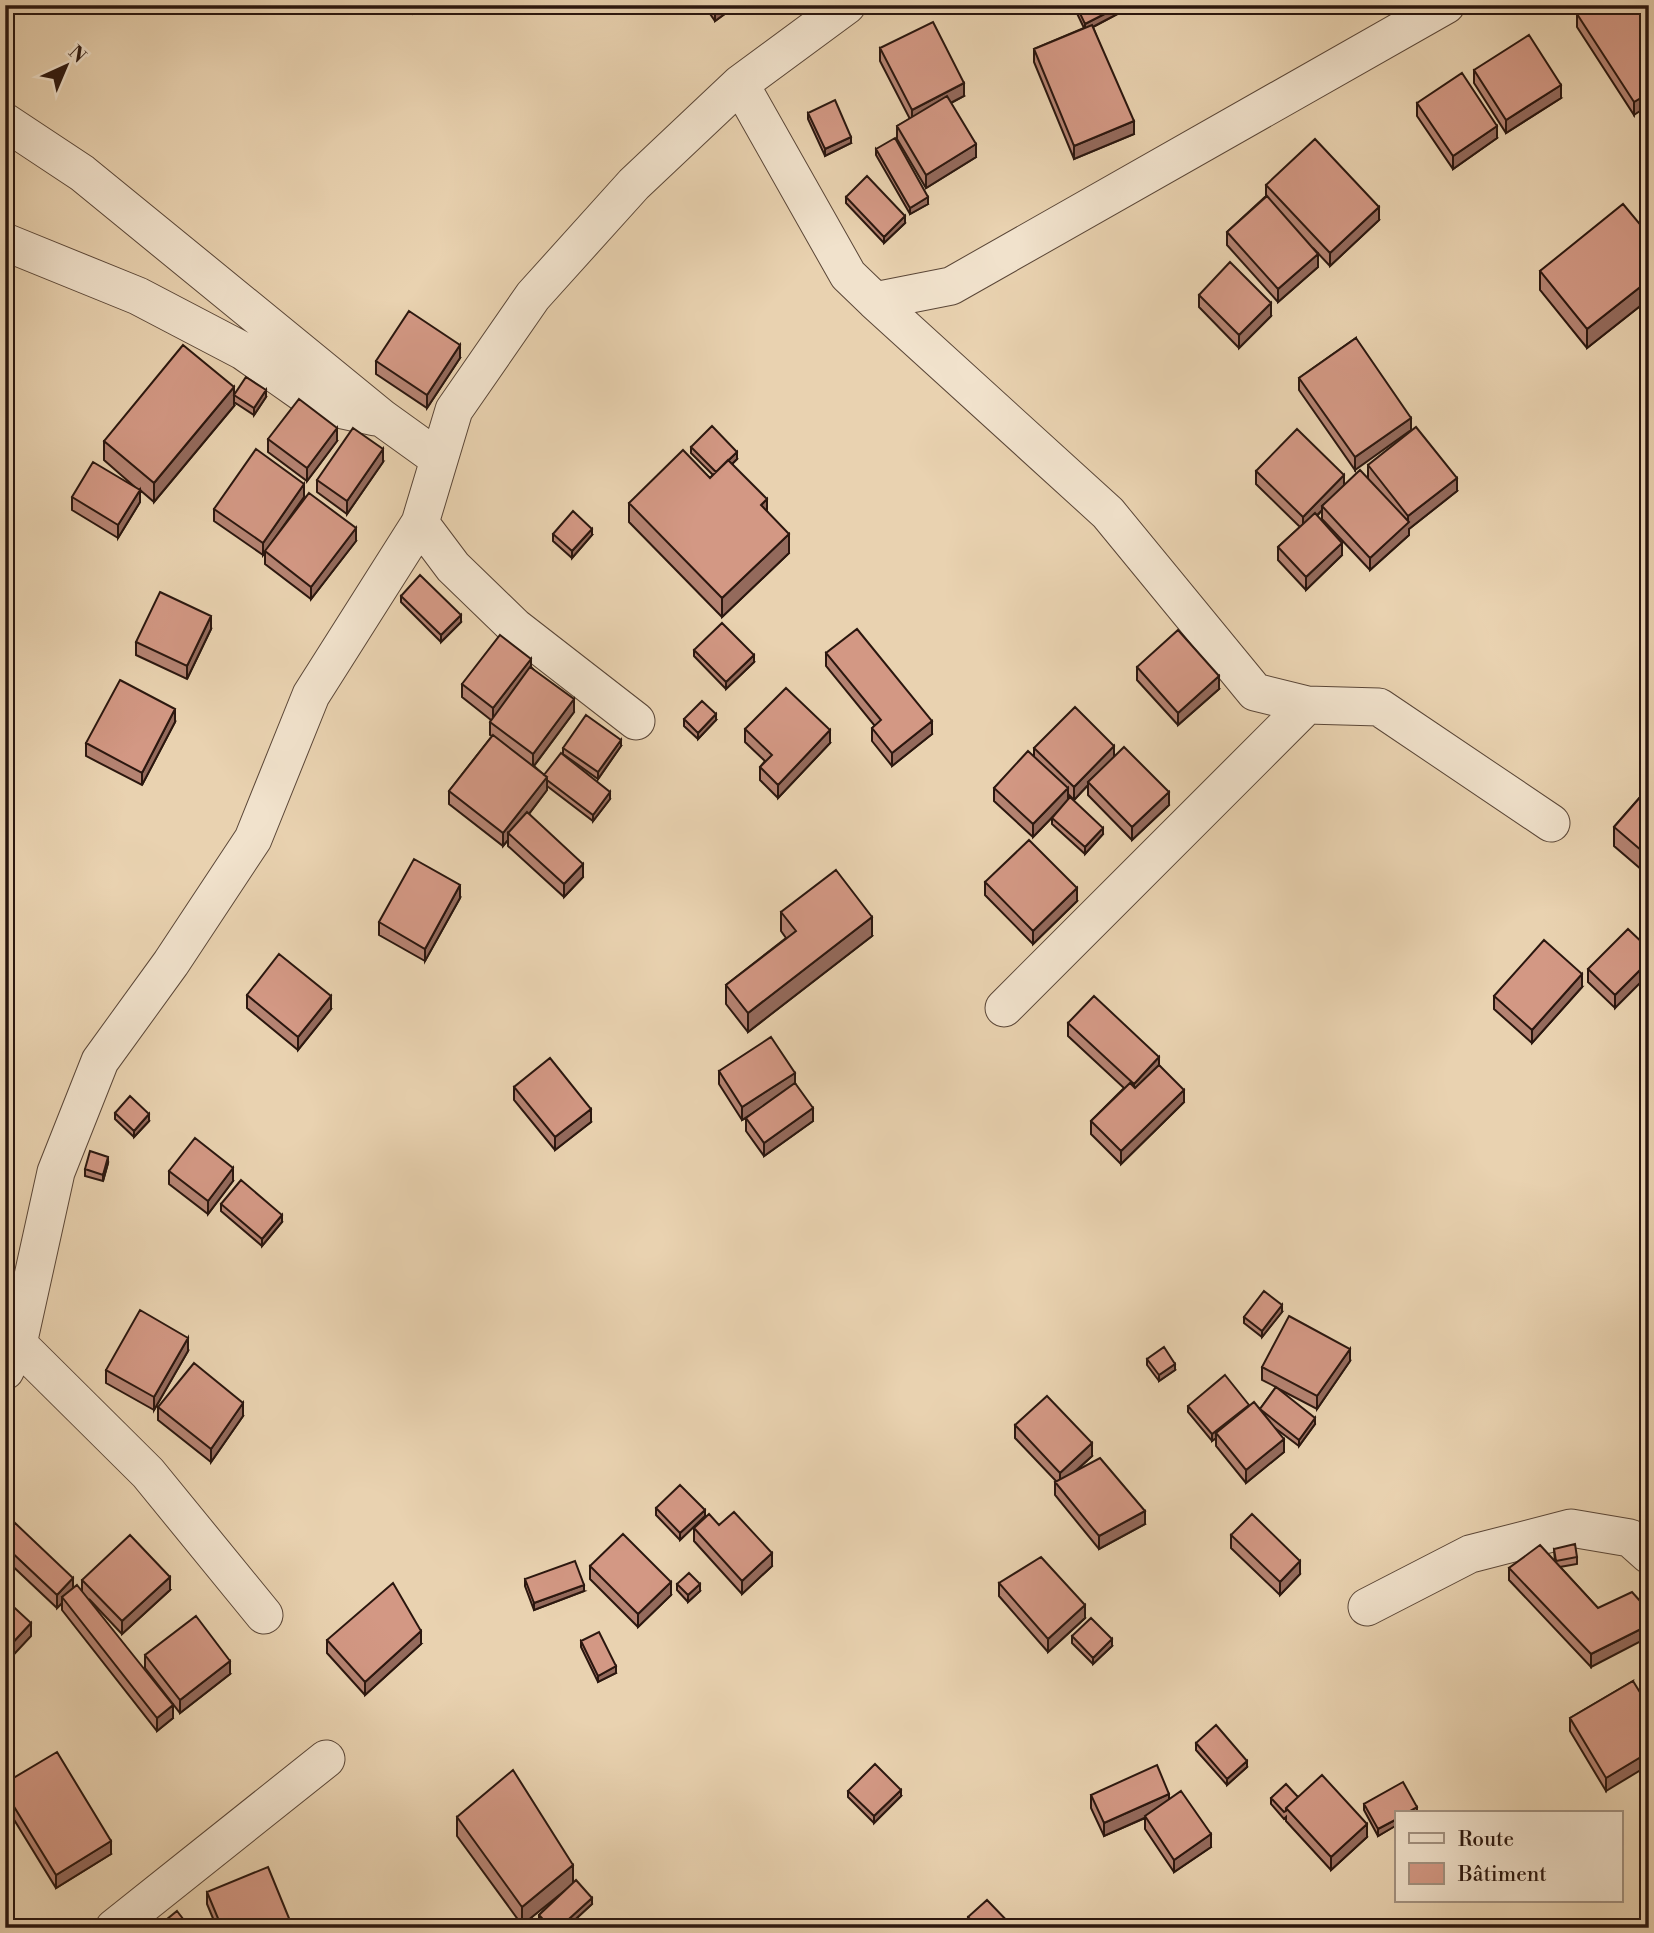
<svg xmlns="http://www.w3.org/2000/svg" width="1654" height="1933" viewBox="0 0 1654 1933" font-family="'Libre Bodoni',serif">
	<rect width="100%" height="100%" fill="#e9d2b0"/>
	<filter id="stains"><feTurbulence type="fractalNoise" baseFrequency=".00286" numOctaves="4"/><feColorMatrix values="0 0 0 0 .2 0 0 0 0 .09 0 0 0 0 .02 0 0 0 .5 -.17"/></filter>
	<radialGradient id="worn" r=".72"><stop offset=".6" stop-color="#630" stop-opacity="0"/><stop offset="1" stop-color="#630" stop-opacity=".3"/></radialGradient>
	<g fill="none" stroke-linecap="round" stroke-linejoin="round">
		<defs>
			<path id="minor" d="M740,84L848,275L875,301L951,286L1446,5
				M5,122L82,173L382,418L439,459
				M5,242L138,296L243,351L304,394L324,406L375,417
				M875,301L1108,513L1255,692L1307,705L1379,707L1551,823
				M636,721L515,627L453,567L420,523L454,410L533,296L634,184L740,84L847,5
				M1004,1008L1307,705
				M18,1344L148,1473L264,1615
				M5,1371L18,1344L56,1172L100,1061L171,963L253,839L311,695L420,523
				M1367,1607L1470,1554L1571,1528L1630,1538L1649,1555
				M114,1928L326,1759"/>
		</defs>
		<use href="#minor" stroke="#5a4637" stroke-width="39"/>
		<use href="#minor" stroke="#f1e2cc" stroke-width="37"/>
	</g>
	<path fill="#b58372" stroke="#2b170f" stroke-width="2" d="M392,5H416L412,14Z
		M704,5H737L715,21Z
		M1073,5H1129V8L1093,27L1134,134L1074,159L1034,62V49L1084,28Z
		M1638,5L1634,115L1577,27V14Z
		M880,48L964,96L951,103L976,157L926,188L897,139V126L910,119L880,61Z
		M1474,70L1561,98L1506,133L1474,83Z
		M1417,103L1497,138L1453,169L1417,116Z
		M808,113L851,143L825,156L808,119Z
		M876,149L928,204L910,214L876,155Z
		M1266,185L1379,220L1330,266L1313,248L1318,267L1278,302L1227,245V232L1266,196Z
		M846,197L905,223L884,243L846,203Z
		M1649,235V299L1587,348L1540,290V271Z
		M1199,295L1271,316L1239,348L1199,307Z
		M1356,338L1355,470L1299,390V378Z
		M460,358L427,408L376,374V361Z
		M234,395L266,397L254,415L234,402Z
		M234,406L154,502L140,490V502L118,538L72,510V497L136,488L104,460V441Z
		M268,439L337,441L307,481L268,452Z
		M691,447L737,459L732,464L767,511L789,553L722,617L629,522V503L710,478L713,475L691,453Z
		M383,462L347,514L317,492V480Z
		M1368,465L1457,491L1409,529V535L1370,570L1322,519V510L1317,516L1342,555L1306,590L1278,560V547L1300,527L1256,484V471L1344,485L1368,478Z
		M304,497L283,527L356,541L311,599L265,564V553L263,555L214,521V509Z
		M553,534L592,535L572,558L553,541Z
		M401,596L461,622L441,642L401,602Z
		M211,629L187,679L136,655V642Z
		M694,650L754,662L726,689L694,656Z
		M826,653L932,734L892,766L872,741V728L875,726L826,666Z
		M531,667L574,712L534,766L544,775L610,799L593,821L547,786V790L529,814L583,877L564,897L508,846V840L503,846L449,804V791L492,736L490,735V722L491,720L462,697V684Z
		M1137,667L1219,689L1178,725L1137,680Z
		M684,719L716,720L698,739L684,726Z
		M175,722L142,785L86,756V743Z
		M745,729L830,743L778,798L760,780V767L765,761L745,742Z
		M621,746L598,779L563,754V748Z
		M1034,748L1114,757L1169,805L1132,840L1088,795V785L1074,800L1068,794V800L1103,834L1085,854L1052,824V818L1061,808L1033,837L994,801V788L1034,757Z
		M1649,787V876L1614,846V827Z
		M985,882L1077,901L1033,944L985,895Z
		M460,898L425,961L379,935V922Z
		M781,912L872,936L748,1032L726,1004V985L786,938L781,931Z
		M1649,949L1615,1008L1588,982V969Z
		M1582,987L1532,1043L1494,1009V996Z
		M247,995L331,1009L298,1050L247,1008Z
		M1068,1023L1159,1065L1184,1102L1121,1164L1091,1134V1121L1124,1088L1068,1036Z
		M719,1071L795,1083L813,1121L764,1156L746,1131V1118L742,1120L719,1084Z
		M514,1087L591,1122L555,1150L514,1100Z
		M115,1113L149,1121L134,1137L115,1119Z
		M108,1163L103,1181L85,1176V1169Z
		M169,1171L233,1181L208,1214L169,1184Z
		M221,1204L282,1222L262,1246L221,1211Z
		M1282,1312L1262,1337L1244,1323V1317Z
		M188,1351L154,1410L106,1383V1370Z
		M1147,1359L1175,1370L1159,1381L1147,1365Z
		M1350,1361L1317,1409L1277,1388L1315,1424L1299,1446L1275,1428L1284,1452L1246,1483L1216,1446V1438L1212,1441L1188,1412V1406H1249L1260,1409L1276,1387L1262,1380V1367Z
		M158,1407L243,1416L211,1462L158,1420Z
		M1015,1425L1092,1456L1077,1470L1145,1524L1099,1549L1055,1495V1482L1056,1481L1015,1438Z
		M656,1508L705,1516L680,1540L656,1515Z
		M719,1525L772,1566L742,1594L694,1541V1528Z
		M5,1533L73,1589L82,1591V1580L170,1590L122,1634L89,1599L173,1718L157,1731L62,1610V1603L57,1608L5,1559Z
		M1231,1535L1300,1574L1280,1595L1231,1548Z
		M1554,1549L1577,1557V1564L1560,1567L1598,1608L1591,1667L1509,1580V1568L1555,1562Z
		M590,1566L671,1595L638,1627L590,1579Z
		M525,1579L584,1591L534,1610L525,1586Z
		M999,1583L1085,1618L1048,1652L999,1596Z
		M677,1584L700,1591L688,1602L677,1590Z
		M1072,1636L1112,1646L1093,1664L1072,1643Z
		M327,1640L421,1644L365,1695L327,1653Z
		M581,1641L616,1673L598,1682L581,1647Z
		M145,1655L230,1674L180,1713L145,1668Z
		M1633,1681L1606,1791L1570,1731V1718Z
		M1196,1743L1247,1767L1227,1785L1196,1750Z
		M5,1783L111,1854L56,1888L5,1805Z
		M848,1791L901,1796L874,1823L848,1797Z
		M1091,1795L1169,1799L1211,1847L1174,1872L1145,1829V1818L1104,1836L1091,1808Z
		M1298,1797L1367,1837L1331,1870L1286,1821V1817L1284,1819L1271,1804V1798Z
		M1364,1804L1417,1812L1378,1836L1364,1810Z
		M457,1817L573,1884L592,1904L566,1928H545L539,1921V1915L571,1885L522,1925L457,1836Z
		M207,1892L293,1928H217L207,1904Z
		M968,1917L1014,1928H972L968,1924Z"/>
	<path fill="#946a5c" stroke="#2b170f" stroke-width="2" d="M412,5H416L412,14Z
		M719,5H737L715,21V8Z
		M1122,5H1129V8L1085,31V24Z
		M964,83V96L912,123V110Z
		M1561,85V98L1506,133V120Z
		M1649,93V105L1634,115V102Z
		M1134,121V134L1074,159V146Z
		M1497,126V138L1453,169V156Z
		M851,137V143L825,156V149Z
		M976,144V157L926,188V175Z
		M928,197V204L910,214V208Z
		M1379,207V220L1330,266V253Z
		M905,216V223L884,243V237Z
		M1318,254V267L1278,302V289Z
		M1649,280V299L1587,348V329Z
		M1271,303V316L1239,348V335Z
		M460,345V358L427,408V395Z
		M234,387V406L154,502V483Z
		M266,390V397L254,415V408Z
		M1411,418V430L1355,470V457Z
		M337,428V441L307,481V468Z
		M383,449V462L347,514V501Z
		M737,452V459L717,479V472Z
		M1344,475V488L1322,506V510L1303,530V517Z
		M1457,478V491L1409,529V535L1370,570V558L1408,522V516Z
		M304,484V497L263,555V543Z
		M140,490V502L118,538V525Z
		M767,499V518L761,505Z
		M356,528V541L311,599V587Z
		M592,529V535L572,558V551Z
		M789,534V553L722,617V598Z
		M1342,543V555L1306,590V577Z
		M461,615V622L441,642V635Z
		M211,616V629L187,679V666Z
		M754,655V662L726,689V682Z
		M531,659V672L493,721V708Z
		M1219,676V689L1178,725V713Z
		M574,699V712L533,767V754Z
		M175,709V722L142,785V773Z
		M716,714V720L698,739V733Z
		M932,721V734L892,766V753Z
		M830,730V743L778,798V785Z
		M621,740V746L598,779V772Z
		M1114,746V759L1088,782V785L1074,800V787Z
		M547,777V790L512,836L508,833V840L503,846V833Z
		M1068,788V801L1033,837V824Z
		M610,792V799L593,821V815Z
		M1169,792V805L1132,840V827Z
		M1103,828V834L1085,854V847Z
		M583,864V877L564,897V884Z
		M460,885V898L425,961V949Z
		M1077,888V901L1033,944V931Z
		M872,917V936L748,1032V1013Z
		M1649,961V974L1615,1008V995Z
		M1582,974V987L1532,1043V1030Z
		M331,996V1009L298,1050V1037Z
		M1159,1057V1069L1134,1097V1084Z
		M795,1073V1086L742,1120V1107Z
		M1184,1090V1102L1121,1164V1151Z
		M813,1108V1121L764,1156V1143Z
		M591,1109V1122L555,1150V1137Z
		M149,1114V1121L134,1137V1131Z
		M108,1157V1163L103,1181V1175Z
		M233,1168V1181L208,1214V1201Z
		M282,1215V1222L262,1246V1239Z
		M1282,1305V1312L1262,1337V1331Z
		M188,1338V1351L154,1410V1397Z
		M1350,1349V1361L1317,1409V1396Z
		M1175,1364V1370L1159,1381V1375Z
		M243,1403V1416L211,1462V1449Z
		M1249,1405L1216,1433V1438L1212,1441V1434Z
		M1315,1418V1424L1299,1446V1440Z
		M1284,1439V1452L1246,1483V1470Z
		M1092,1443V1456L1060,1485V1473Z
		M705,1510V1516L680,1540V1533Z
		M1145,1511V1524L1099,1549V1536Z
		M772,1553V1566L742,1594V1581Z
		M1300,1561V1574L1280,1595V1582Z
		M170,1577V1590L122,1634V1621Z
		M73,1578V1591L62,1597V1603L57,1608V1595Z
		M671,1582V1595L638,1627V1614Z
		M700,1584V1591L688,1602V1595Z
		M584,1585V1591L534,1610V1603Z
		M1085,1605V1618L1048,1652V1639Z
		M31,1623V1636L5,1664V1651Z
		M1649,1625V1637L1591,1667V1654Z
		M421,1631V1644L365,1695V1682Z
		M1112,1639V1646L1093,1664V1658Z
		M230,1661V1674L180,1713V1700Z
		M616,1666V1673L598,1682V1676Z
		M173,1705V1718L157,1731V1718Z
		M1649,1752V1765L1606,1791V1778Z
		M1247,1761V1767L1227,1785V1779Z
		M901,1790V1796L874,1823V1816Z
		M1169,1794V1807L1104,1836V1823Z
		M1417,1807V1812H1408Z
		M1397,1819V1825L1378,1836V1829Z
		M1367,1824V1837L1331,1870V1857Z
		M1211,1834V1847L1174,1872V1860Z
		M111,1841V1854L56,1888V1875Z
		M573,1865V1884L522,1925V1907Z
		M592,1898V1904L566,1928H559Z"/>
	<path fill="#d39884" stroke="#2b170f" stroke-width="2" d="M1076,5H1122L1085,24Z
		M1590,5H1638L1649,22V93L1634,102L1577,14Z
		M933,22L964,83L912,110L880,48Z
		M1092,25L1134,121L1074,146L1034,49Z
		M1529,35L1561,85L1506,120L1474,70Z
		M1462,73L1497,126L1453,156L1417,103Z
		M947,96L976,144L926,175L897,126Z
		M835,100L851,137L825,149L808,113Z
		M895,138L928,197L910,208L876,149Z
		M1315,139L1379,207L1330,253L1266,185Z
		M867,176L905,216L884,237L846,197Z
		M1267,196L1318,254L1278,289L1227,232Z
		M1623,204L1649,235V280L1587,329L1540,271Z
		M1230,262L1271,303L1239,335L1199,295Z
		M409,311L460,345L427,395L376,361Z
		M1356,338L1411,418L1355,457L1299,378Z
		M183,345L234,387L154,483L104,441Z
		M246,377L266,390L254,408L234,395Z
		M299,399L337,428L307,468L268,439Z
		M712,426L737,452L716,472L691,447Z
		M1416,427L1457,478L1408,516L1368,465Z
		M353,428L383,449L347,501L317,480Z
		M1297,429L1344,475L1303,517L1256,471Z
		M256,449L304,484L263,543L214,509Z
		M683,450L710,478L728,460L767,499L761,505L789,534L722,598L629,503Z
		M93,462L140,490L118,525L72,497Z
		M1360,470L1409,522L1370,558L1322,506Z
		M309,493L356,528L311,587L265,551Z
		M573,511L592,529L572,551L553,534Z
		M1315,513L1342,543L1306,577L1278,547Z
		M420,575L461,615L441,635L401,596Z
		M160,592L211,616L187,666L136,642Z
		M722,623L754,655L726,682L694,650Z
		M857,629L932,721L892,753L872,728L881,720L826,653Z
		M1178,630L1219,676L1178,713L1137,667Z
		M500,635L531,659L493,708L462,684Z
		M530,667L574,699L533,754L490,722Z
		M120,680L175,709L142,773L86,743Z
		M786,688L830,730L778,785L760,767L772,755L745,729Z
		M702,701L716,714L698,733L684,719Z
		M1075,707L1114,746L1074,787L1034,748Z
		M586,715L621,740L598,772L563,748Z
		M493,735L547,777L503,833L449,791Z
		M1124,747L1169,792L1132,827L1088,782Z
		M1028,751L1068,788L1033,824L994,788Z
		M561,753L610,792L593,815L547,780V777L544,775Z
		M1649,787V857L1614,827Z
		M1070,797L1103,828L1085,847L1052,818Z
		M527,812L583,864L564,884L508,833Z
		M1029,840L1077,888L1033,931L985,882Z
		M414,859L460,885L425,949L379,922Z
		M836,870L872,917L748,1013L726,985L796,931L781,912Z
		M1628,929L1649,949V961L1615,995L1588,969Z
		M1544,940L1582,974L1532,1030L1494,996Z
		M279,954L331,996L298,1037L247,995Z
		M1094,996L1159,1057L1134,1084L1068,1023Z
		M771,1037L795,1073L742,1107L719,1071Z
		M550,1058L591,1109L555,1137L514,1087Z
		M1159,1065L1184,1090L1121,1151L1091,1121L1130,1083L1135,1088Z
		M795,1083L813,1108L764,1143L746,1118Z
		M130,1096L149,1114L134,1131L115,1113Z
		M195,1138L233,1168L208,1201L169,1171Z
		M90,1151L108,1157L103,1175L85,1169Z
		M241,1180L282,1215L262,1239L221,1204Z
		M1264,1291L1282,1305L1262,1331L1244,1317Z
		M140,1310L188,1338L154,1397L106,1370Z
		M1289,1316L1350,1349L1317,1396L1262,1367Z
		M1164,1347L1175,1364L1159,1375L1147,1359Z
		M194,1363L243,1403L211,1449L158,1407Z
		M1225,1375L1249,1405L1212,1434L1188,1406Z
		M1276,1387L1315,1418L1299,1440L1260,1409Z
		M1047,1396L1092,1443L1060,1473L1015,1425Z
		M1254,1402L1284,1439L1246,1470L1216,1433Z
		M1100,1458L1145,1511L1099,1536L1055,1482Z
		M680,1485L705,1510L680,1533L656,1508Z
		M734,1512L772,1553L742,1581L694,1528L709,1514L719,1525Z
		M1252,1514L1300,1561L1280,1582L1231,1535Z
		M15,1523L73,1578L57,1595L5,1546V1533Z
		M623,1534L671,1582L638,1614L590,1566Z
		M130,1535L170,1577L122,1621L82,1580Z
		M1575,1544L1577,1557L1556,1561L1554,1549Z
		M1540,1545L1598,1608L1632,1592L1649,1611V1625L1591,1654L1509,1568Z
		M1041,1557L1085,1605L1048,1639L999,1583Z
		M575,1561L584,1585L534,1603L525,1579Z
		M689,1573L700,1584L688,1595L677,1584Z
		M393,1583L421,1631L365,1682L327,1640Z
		M77,1585L173,1705L157,1718L62,1597Z
		M5,1599L31,1623L5,1651Z
		M196,1616L230,1661L180,1700L145,1655Z
		M1091,1618L1112,1639L1093,1658L1072,1636Z
		M599,1632L616,1666L598,1676L581,1641Z
		M1633,1681L1649,1707V1752L1606,1778L1570,1718Z
		M1216,1725L1247,1761L1227,1779L1196,1743Z
		M57,1752L111,1841L56,1875L5,1792V1783Z
		M875,1764L901,1790L874,1816L848,1791Z
		M1157,1765L1169,1794L1104,1823L1091,1795Z
		M513,1770L573,1865L522,1907L457,1817Z
		M1322,1775L1367,1824L1331,1857L1286,1808Z
		M1403,1782L1417,1807L1408,1812H1397V1819L1378,1829L1364,1804Z
		M1286,1784L1298,1797L1286,1808V1811L1284,1812L1271,1798Z
		M1181,1791L1211,1834L1174,1860L1145,1816Z
		M268,1867L293,1928H222L207,1892Z
		M576,1880L592,1898L559,1928H551L539,1915Z
		M987,1900L1014,1928H978L968,1917Z
		M177,1911L190,1928H156Z"/>
	<rect width="1654" height="1933" fill="none" stroke="#e9d2b0" stroke-width="28"/>
	<rect x="7" y="7" width="1640" height="1919" fill="none" stroke="#2b170f" stroke-width="3.5"/>
	<rect x="14" y="14" width="1626" height="1905" fill="none" stroke="#2b170f" stroke-width="2"/>
	<rect x="1395" y="1811" width="228" height="91" fill="#f1e2cc" stroke="#a29180" stroke-width="2"/>
	<rect x="1409" y="1833" width="35" height="10" fill="#f1e2cc" stroke="#a29180" stroke-width="2"/>
	<text x="1458" y="1846" font-size="21" fill="#2b170f">Route</text>
	<rect x="1409" y="1863" width="35" height="21" fill="#d39884" stroke="#a29180" stroke-width="2"/>
	<text x="1458" y="1881" font-size="21" fill="#2b170f">Bâtiment</text>
	<g transform="translate(66 66) rotate(44)" stroke="#f1e2cc" stroke-width="5" paint-order="stroke">
	<path d="M0-5L12 26L0 18L-12 26Z" fill="#2b170f"/>
	<text y="-10" font-size="19" font-weight="bold" text-anchor="middle" fill="#2b170f">N</text>
	</g>
	<rect width="100%" height="100%" filter="url(#stains)"/>
	<rect width="100%" height="100%" fill="url(#worn)"/>
</svg>
